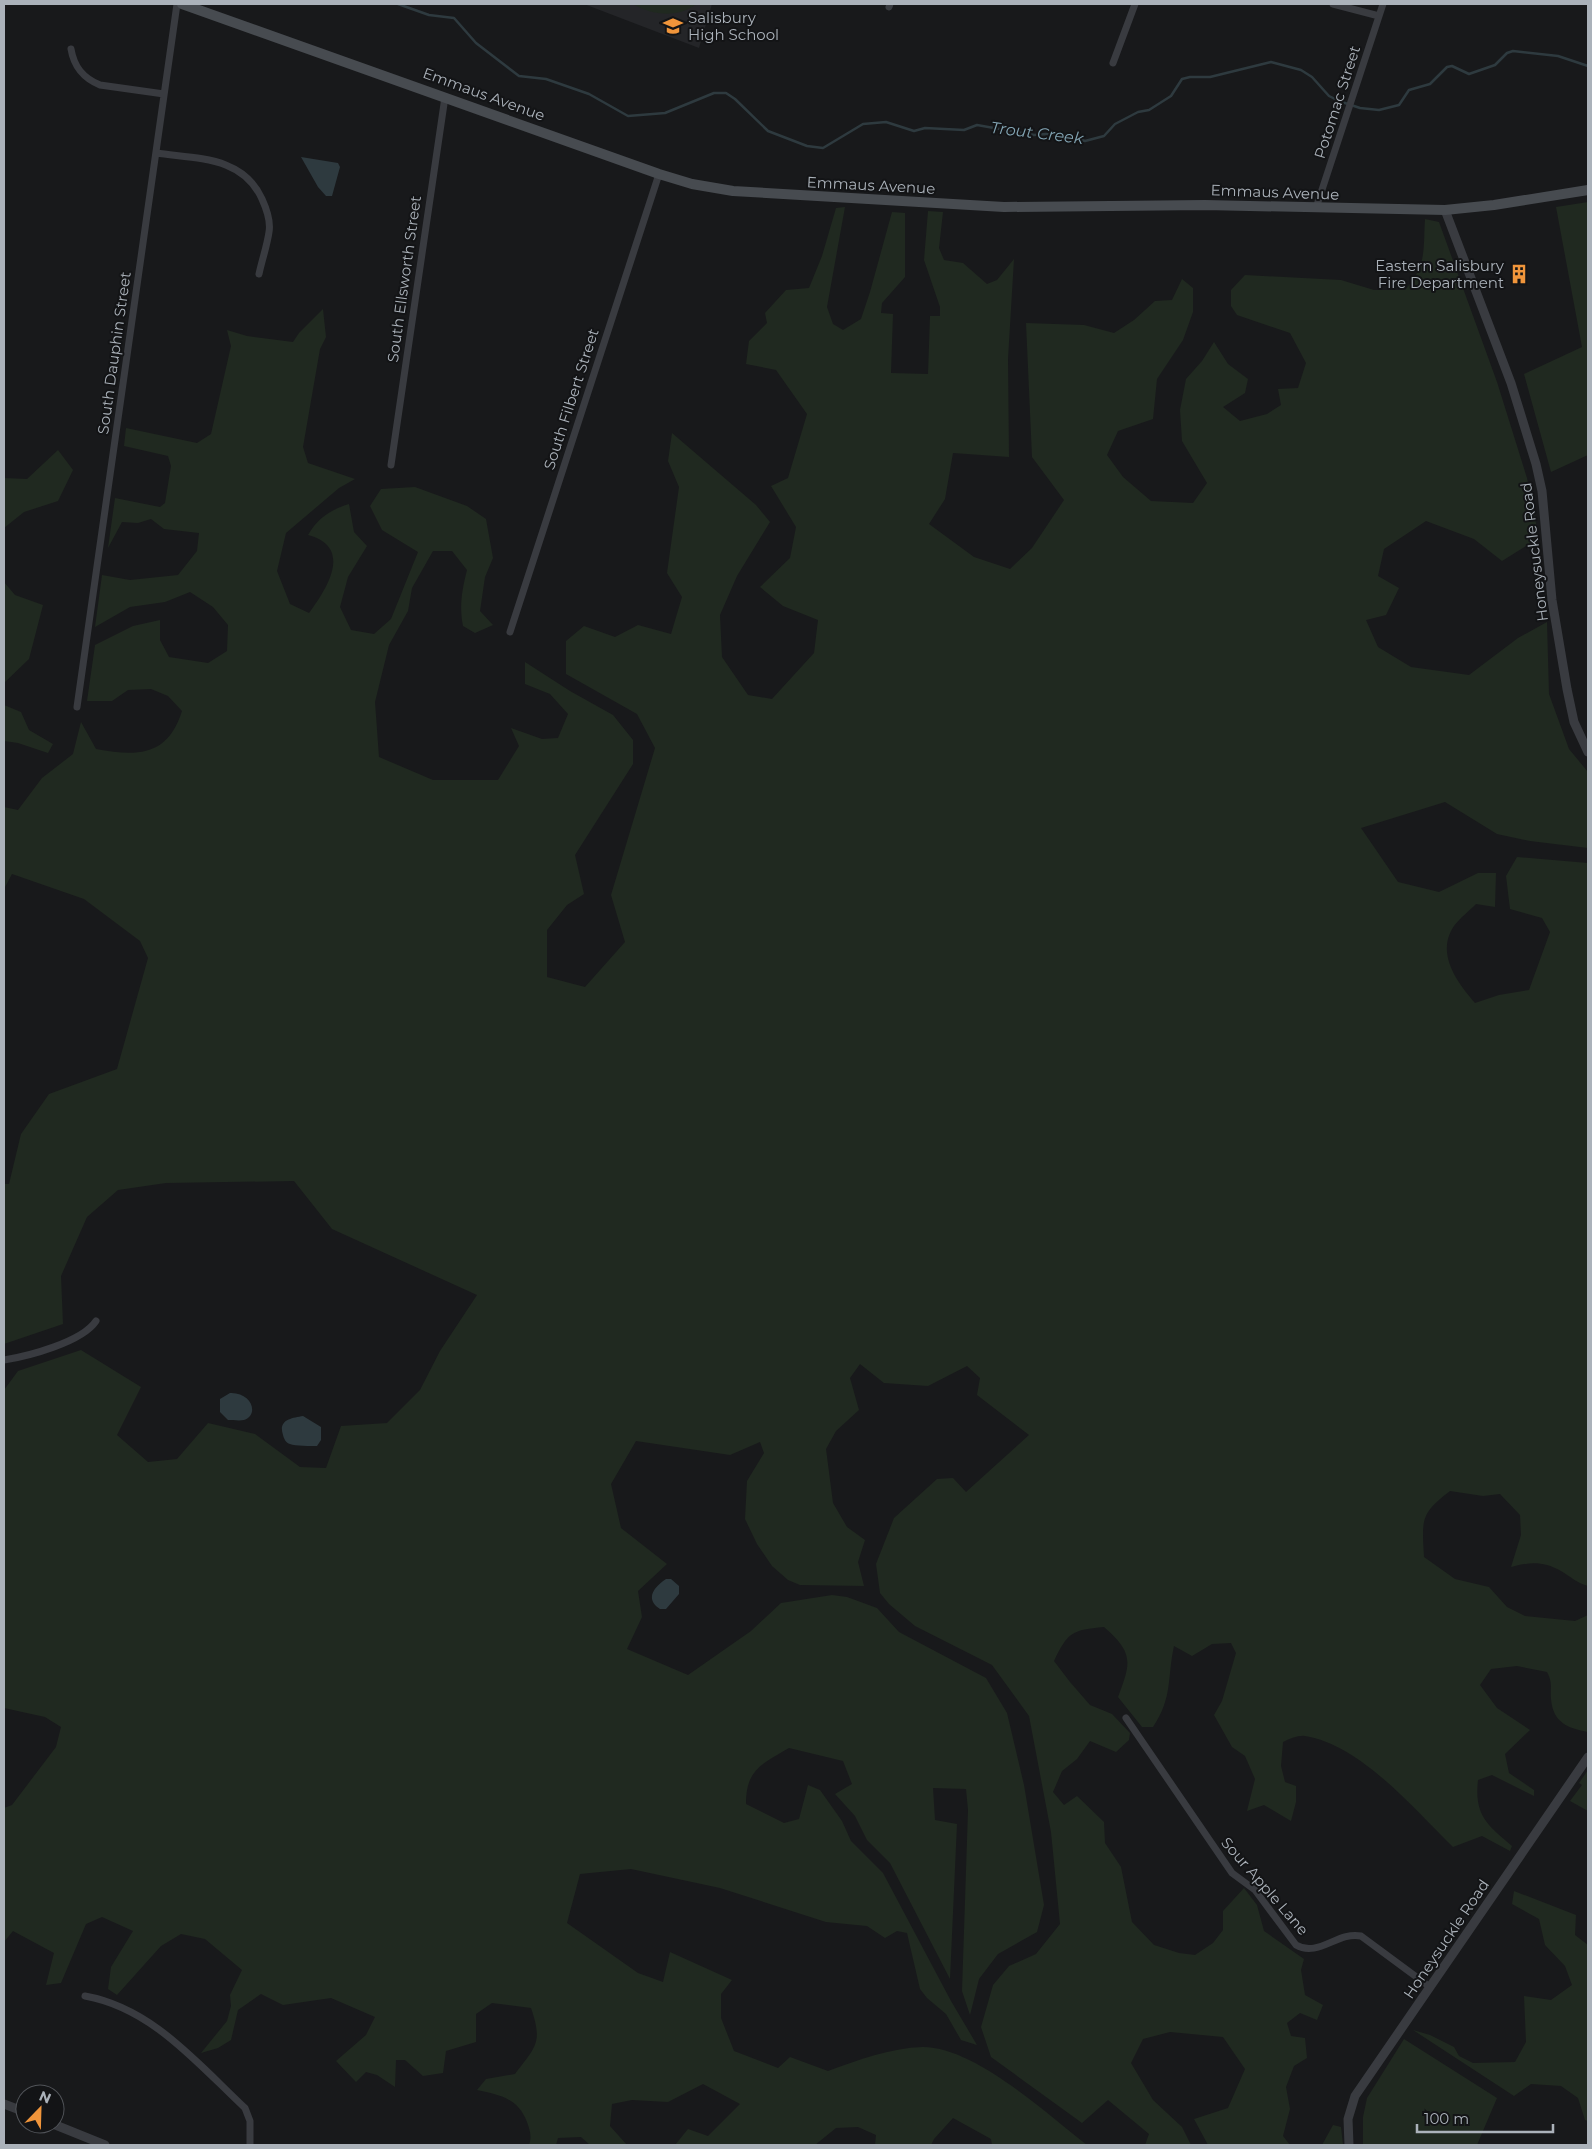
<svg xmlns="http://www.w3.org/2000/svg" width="1592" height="2149" viewBox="0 0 1592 2149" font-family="Montserrat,sans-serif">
	<rect width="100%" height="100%" fill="#18191b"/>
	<path fill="#242528" d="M584,4H712L699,48Z"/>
	<path fill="#202920" d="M633,4H697C677,18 654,16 633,4Z
		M1588,202V455L1551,472L1524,374L1582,347L1556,207Z
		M845,207L827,307L833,324L843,330L861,319L870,292L892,212L905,213V277L882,303L881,313L893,314L891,373L928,374L930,316H940V307L924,260L928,211L943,212L939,248L944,260L963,263L987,284L997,280L1014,259L1008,359L1009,457L953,453L945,499L929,524L974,557L1010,569L1032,548L1064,500L1032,457L1026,323L1084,325L1114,333L1134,320L1155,301L1172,300L1182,279L1193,288V312L1183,340L1157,379L1153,419L1118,431L1107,455L1123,477L1151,501L1193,503L1207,483L1182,441L1180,410L1186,379L1202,361L1214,342L1228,364L1248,379L1245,393L1223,407L1240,421L1267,414L1281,405L1278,389L1298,388L1306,363L1290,333L1237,315L1231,306V290L1245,275L1341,280L1374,290H1405C1427,265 1423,251 1425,219L1439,222L1497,382L1527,478L1539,538L1502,561L1474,539L1426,521L1384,549L1378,576L1399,588L1386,615L1366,620L1378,647L1411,667L1469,675L1518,638L1547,622L1549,694L1569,749L1588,772V848L1530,841L1497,834L1445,802L1361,828L1398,882L1439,892L1478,873H1496L1495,907L1476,904C1469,911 1460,918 1454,926C1435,954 1458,983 1475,1003L1499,995L1529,990L1550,932L1542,918L1510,909L1506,876L1517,857L1588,863V1586C1577,1583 1571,1577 1561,1571C1543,1561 1530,1562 1511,1567L1521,1535L1520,1515L1500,1494L1483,1496L1450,1491C1420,1514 1422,1520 1424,1557L1455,1579L1489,1587L1507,1607L1525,1616L1575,1621L1588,1615V1732C1568,1728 1553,1723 1551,1699C1550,1687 1553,1683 1547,1672L1517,1666L1491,1669L1480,1685L1497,1708L1530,1730L1505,1754L1509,1773L1534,1790V1796L1492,1775L1478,1780C1474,1815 1487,1825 1512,1846L1510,1851L1482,1836L1453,1847C1414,1809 1361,1745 1305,1736C1299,1735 1289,1739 1283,1742L1281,1766L1285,1782L1296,1786V1802L1291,1821L1264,1805L1247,1811L1255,1779L1245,1756L1232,1747L1214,1715L1222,1701L1236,1653L1231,1643L1212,1644L1192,1656L1174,1646C1167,1678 1173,1697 1153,1727H1142L1118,1697C1131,1663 1134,1653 1104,1627C1072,1630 1068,1632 1054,1661L1070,1682L1090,1705L1112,1714L1130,1733L1129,1740L1116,1752L1090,1741L1077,1759L1062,1771L1053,1792L1064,1805L1077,1796L1104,1822L1105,1843L1121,1867L1132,1922L1154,1945L1179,1953L1195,1955L1213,1943L1223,1930V1911L1244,1888L1257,1905L1264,1931L1304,1959L1301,1970L1305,1995L1323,2005L1317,2020L1300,2013L1287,2023L1291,2036L1305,2038L1307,2058L1294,2066L1286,2087L1290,2109L1283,2136L1290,2145H1208L1194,2119L1228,2108L1245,2069L1223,2037L1170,2032L1143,2039L1131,2063L1153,2100L1182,2127L1191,2145H1145L1149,2134L1108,2100L1082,2123L991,2057L981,2027L993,1985L1009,1966L1036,1954L1060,1924L1051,1832L1029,1716L992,1665L915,1626L889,1604L880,1593L876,1564L894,1518L937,1479L953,1478L966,1492L1029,1435L977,1395L980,1378L967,1366L928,1386L884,1383L860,1364L850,1378L859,1410L836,1431L826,1449L833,1503L847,1527L865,1540L858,1562L864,1586L800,1585L788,1580L772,1566L757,1544L745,1519L747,1481L764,1453L760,1442L730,1455L636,1441L611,1484L621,1528L667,1564L638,1591L642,1617L627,1649L688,1675L751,1631L781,1603L832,1595L847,1597L877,1608L899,1632L986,1678L1007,1713L1024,1785L1044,1905L1037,1932L998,1954L979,1979L970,2015L962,1991L968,1810L966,1789L933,1788L935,1820L957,1824L950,1979L890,1863L867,1840L855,1816L835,1794L852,1784L843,1761L789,1748C762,1764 746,1769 746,1804L784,1823L799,1819L808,1785L820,1790L842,1821L851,1841L883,1873L951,2001L977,2045L961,2040L946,2014L927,1998L920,1989L907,1933L897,1931L885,1938L867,1926L826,1922L720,1888L631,1869L580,1874L567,1923L638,1973L663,1982L670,1952L732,1980L721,1994V2018L734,2051L778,2068L790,2057L828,2071C859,2060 889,2048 923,2047C975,2047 1047,2114 1087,2145H992L991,2139L953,2118L934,2139L931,2145H875L876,2135L858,2127L836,2128L815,2145H675L688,2129L708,2136L740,2104L703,2084L668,2102L632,2100L612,2104L610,2126L627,2145H590L581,2137L558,2138L556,2145H529C532,2136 530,2131 527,2122C518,2098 500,2095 477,2090L486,2079L515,2074C536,2046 543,2043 531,2008L492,2003L476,2014V2042L446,2051L443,2073L423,2076L405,2060H396L395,2087L377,2075L366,2072L356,2082L336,2061L366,2035L375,2017L331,1998L283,2005L261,1994L238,2010L231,2040L218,2048L201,2053L227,2021L231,2006L230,1995L242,1970L205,1939L181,1934L161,1946L117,1995L108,1989L111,1967L133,1931L102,1917L86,1924L61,1983L46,1985L54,1953L13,1931L4,1942V1808L12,1805L56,1747L61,1727L45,1717L4,1708V1390L18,1371L81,1350L141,1387L117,1435L148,1462L177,1459L208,1423L255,1434L300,1467L326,1468L341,1426L387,1423L420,1390L440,1351L477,1295L332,1229L294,1181L166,1183L118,1190L87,1217L61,1276L63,1324L4,1344V1184H9L21,1134L49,1094L117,1069L148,958L140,941L84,899L12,874L4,889V807L18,810L42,778L73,754L81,722L96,749C138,757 168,756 182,711L168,696L151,689L128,690L112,701H87L95,645L133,626L160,620V640L169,657L208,663L227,651L228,625L213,607L190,592L165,602L130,607L95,627L102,575L130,580L178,575L197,551L199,533L164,529L151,519L138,523L122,522L108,548L115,498L160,507L165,503L171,466L168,456L124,446L126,428L197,443L211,434L231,346L227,330L247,336L293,342L299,333L323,309L326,337L320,349L303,447L308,463L355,479L339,488L286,533L277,571L290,604L309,613C328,587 353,547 308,535C318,518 330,510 349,504L354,532L367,546L348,577L340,607L351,630L374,634L391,619L418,552L382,530L370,506L381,489L415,487L467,506L486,519L493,558L485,577L480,611L493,625L475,633L463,626C459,606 462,590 467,570L452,551H433L412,588L408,611L389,645L375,702L379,757L433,780H498L519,746L511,728L542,739L558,738L568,714L550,694L525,684V662L570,691L613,715L633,740V764L575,855L584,894L567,905L547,930V977L585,987L625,942L611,895L655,748L637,714L566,674V641L584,626L615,637L638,625L671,634L682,597L667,573L679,487L668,461L672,433L756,505L770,522L737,576L720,615L722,657L748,695L772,699L814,653L818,620L783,606L760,587L790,558L796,527L771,486L788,478L807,414L776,370L746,364L749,341L767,323L765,313L786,290L809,288L822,256L836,208Z
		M58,450L73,470L58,501L24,512L4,528V478L27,479Z
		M4,582L15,595L43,605L29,659L4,683Z
		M4,705L21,712L29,730L53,744L48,753L18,743L4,741Z
		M1588,1770V1811L1570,1801L1582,1785L1579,1783Z
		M1514,1891L1576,1915L1575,1935L1588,1945V2121L1585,2120L1578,2098L1561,2086L1531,2084L1514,2096L1413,2030L1430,2035L1454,2047L1459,2056L1473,2063L1515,2062L1526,2042L1524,1996L1551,2000L1572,1985L1565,1966L1545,1945L1539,1919L1512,1904Z
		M1404,2039L1497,2098L1477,2145H1363V2117L1367,2098Z
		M1333,2125L1341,2127L1343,2145H1322Z"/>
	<path fill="#2e3a3f" d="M301,157L338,163L340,167L332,196H326L318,187Z
		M230,1393C251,1392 260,1414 244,1420C240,1421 232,1420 228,1420L220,1412V1399Z
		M303,1416L321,1427V1440L317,1446C311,1446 295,1446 290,1444C286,1443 284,1439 283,1435C278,1420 291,1418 303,1416Z
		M666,1579H671L679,1586V1594L666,1609H660C645,1599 653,1588 666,1579Z"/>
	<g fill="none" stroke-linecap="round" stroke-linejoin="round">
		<path stroke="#2e3a3f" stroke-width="2.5" d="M398,4L429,15L454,18L476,43L519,76L546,79L589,94L628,116L665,113L714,93H726L735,99L768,131L807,146L823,148L863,124L886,122L914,131L925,128L964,130L977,125L1034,135L1046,134L1073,137L1085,141L1104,136L1115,124L1138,112L1149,110L1171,96L1182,79L1190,77H1210L1271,62L1301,70L1312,77L1329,96L1339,101L1360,108L1379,110L1399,105L1409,90L1430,84L1447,67L1452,66L1469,74L1495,65L1507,53L1513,51L1558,56L1588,66"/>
		<path stroke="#393b40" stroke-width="7" d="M1333,4L1379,16
			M889,7L890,4
			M71,49C74,67 83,78 100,85L164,94
			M1113,63L1135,4
			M156,153C197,159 243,156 262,199C267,210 271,221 269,232C267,246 262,260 259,274
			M1316,208L1383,4
			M391,465L445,97
			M510,632L659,174
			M77,707L177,4
			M4,1360C29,1356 82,1342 96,1321
			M1126,1718L1232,1873L1255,1890L1296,1945C1318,1958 1338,1931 1361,1936L1430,1987
			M85,1996C152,2008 197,2063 245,2108L250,2121V2145"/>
		<path stroke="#393b40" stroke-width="9" d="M1445,210L1511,383L1536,464L1542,491L1552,600L1567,689L1574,722L1588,752
			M4,2104L25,2112
			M53,2124L105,2145
			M1349,2145L1348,2119L1355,2096L1588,1757"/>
		<path stroke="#474b50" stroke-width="10" d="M182,4L659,174L692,184L733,191L1004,207L1205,205L1445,210L1494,205L1588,190"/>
	</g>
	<defs>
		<symbol id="school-bare" viewBox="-9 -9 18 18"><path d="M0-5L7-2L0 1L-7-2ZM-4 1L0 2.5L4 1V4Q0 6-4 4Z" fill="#f0953b" stroke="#131416" stroke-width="2.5" paint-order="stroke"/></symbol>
		<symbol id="building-bare" viewBox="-9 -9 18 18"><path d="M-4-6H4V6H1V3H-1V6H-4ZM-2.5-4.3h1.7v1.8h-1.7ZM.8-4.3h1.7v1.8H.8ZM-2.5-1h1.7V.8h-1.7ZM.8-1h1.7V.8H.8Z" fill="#f0953b" stroke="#131416" stroke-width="2.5" paint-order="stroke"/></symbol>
	</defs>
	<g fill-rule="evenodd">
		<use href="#school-bare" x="659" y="12" width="28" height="28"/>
		<use href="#building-bare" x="1505" y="260" width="28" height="28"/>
	</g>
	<g text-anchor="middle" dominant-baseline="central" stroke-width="4" stroke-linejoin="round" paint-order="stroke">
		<g font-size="15" fill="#abb2ba" stroke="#131416" text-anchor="start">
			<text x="688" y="17">Salisbury<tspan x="688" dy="17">High School</tspan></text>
			<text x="1504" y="265" text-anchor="end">Eastern Salisbury<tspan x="1504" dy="17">Fire Department</tspan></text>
		</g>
		<g font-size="15" fill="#abb2ba" stroke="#131416">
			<text transform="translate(484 94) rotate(20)">Emmaus Avenue</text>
			<text transform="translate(1337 102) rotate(-72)">Potomac Street</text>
			<text transform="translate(871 185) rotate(3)">Emmaus Avenue</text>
			<text transform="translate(1275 192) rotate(2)">Emmaus Avenue</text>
			<text transform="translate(404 279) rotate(-82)">South Ellsworth Street</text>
			<text transform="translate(114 353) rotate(-82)">South Dauphin Street</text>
			<text transform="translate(571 399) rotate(-72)">South Filbert Street</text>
			<text transform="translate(1534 552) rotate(-97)">Honeysuckle Road</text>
			<text transform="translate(1265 1886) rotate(49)">Sour Apple Lane</text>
			<text transform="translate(1446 1939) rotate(-56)">Honeysuckle Road</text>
		</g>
		<g font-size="16" font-style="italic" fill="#83a5b4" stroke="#131416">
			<text transform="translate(1037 133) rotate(7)">Trout Creek</text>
		</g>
	</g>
	<rect width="1592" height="2149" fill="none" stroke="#abb2ba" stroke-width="10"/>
	<g transform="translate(40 2109) rotate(23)"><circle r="24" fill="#131416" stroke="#505358"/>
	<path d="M0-4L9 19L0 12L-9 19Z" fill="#f0953b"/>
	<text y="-8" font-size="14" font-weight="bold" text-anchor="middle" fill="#abb2ba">N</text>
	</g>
	<path d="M1417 2124v8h136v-8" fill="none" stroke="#abb2ba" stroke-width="2.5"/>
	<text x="1424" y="2124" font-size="15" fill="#abb2ba" stroke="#131416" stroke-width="4" paint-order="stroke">100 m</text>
</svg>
